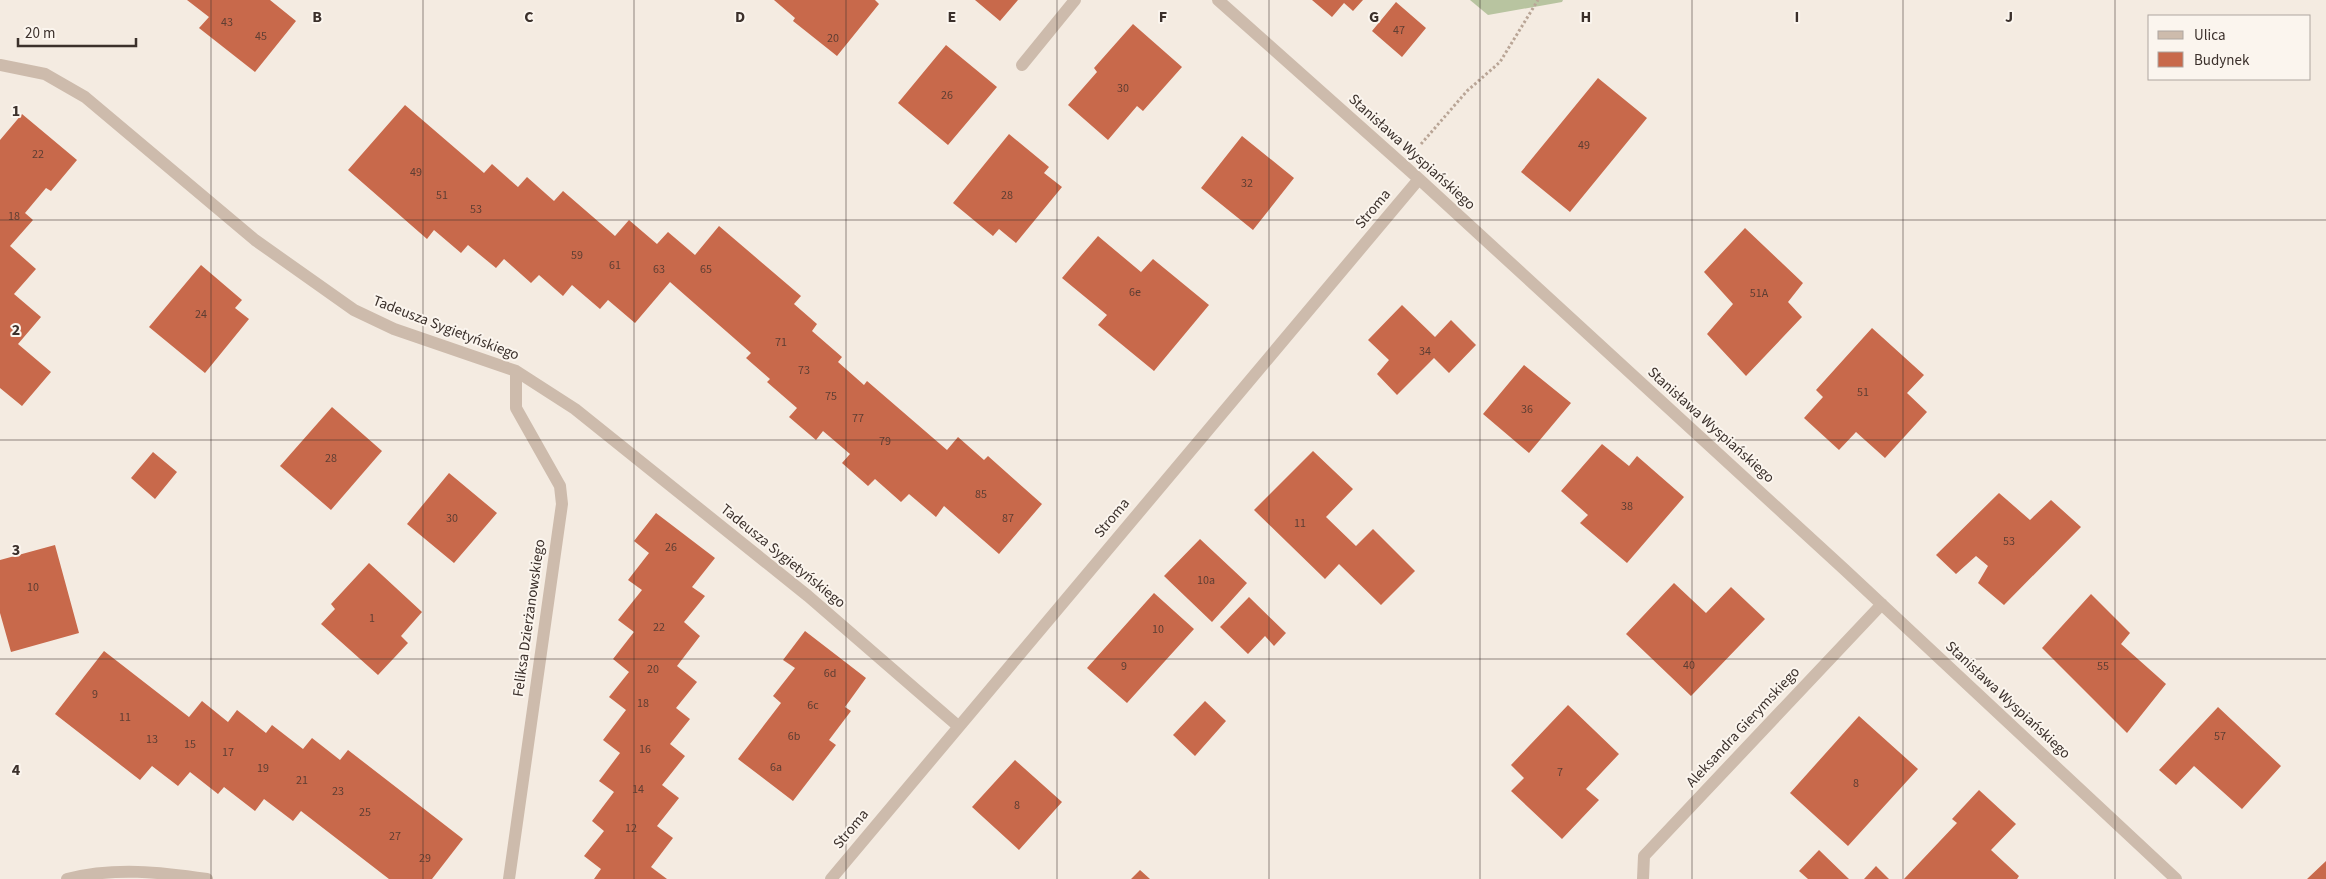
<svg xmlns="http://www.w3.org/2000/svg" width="2326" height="879" viewBox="0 0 2326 879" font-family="'Source Sans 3',sans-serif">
	<rect width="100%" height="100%" fill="#f4ebe1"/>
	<path fill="#b8c4a0" d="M1470,0H1563L1562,2L1488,15Z"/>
	<path fill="#c8694b" d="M187,0H270L296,21L255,72L199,28L209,17Z
		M774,0H875L879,4L837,56L793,21L795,18Z
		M975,0H1018L1000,21Z
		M1312,0H1363L1353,11L1344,3L1332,17Z
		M1396,2L1426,28L1402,57L1372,31Z
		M1133,24L1182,67L1143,111L1137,106L1108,140L1068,105L1097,72L1094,68Z
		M946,45L997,87L948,145L898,103Z
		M1598,78L1647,118L1570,212L1521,172Z
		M405,105L484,173L492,164L518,187L527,177L554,201L563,191L615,236L629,220L657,244L668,232L695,255L719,226L801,296L794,304L817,324L812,331L842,357L838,362L864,385L867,381L947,450L958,437L984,460L988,456L1042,504L999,554L944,506L936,517L909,494L901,502L875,479L868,486L842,463L850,454L823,431L816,440L789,417L797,408L767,382L770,379L746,358L751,353L670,282L635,323L608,300L600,309L572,285L563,296L539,275L531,283L504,259L496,268L468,245L461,253L434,230L427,239L348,170Z
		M22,114L77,160L51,191L46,188L25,213L33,220L10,246L36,269L14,294L41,317L18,344L51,372L22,406L0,388V140Z
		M1009,134L1049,167L1044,173L1062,187L1016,243L999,229L993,236L953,203Z
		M1242,136L1294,178L1253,230L1201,188Z
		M1745,228L1803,283L1788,302L1802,317L1746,376L1707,334L1733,304L1704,272Z
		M1098,236L1141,272L1153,259L1209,305L1154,371L1098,325L1107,315L1062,278Z
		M201,265L242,300L235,308L249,319L205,373L149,327Z
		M1402,305L1435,337L1451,320L1476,345L1449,373L1434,358L1397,395L1377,374L1389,360L1368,340Z
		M1872,328L1924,375L1907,393L1927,412L1885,458L1856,432L1839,450L1804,418L1823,397L1816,390Z
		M1524,365L1571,403L1529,453L1483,414Z
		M332,407L382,451L331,510L280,466Z
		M1602,444L1629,466L1637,456L1684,497L1627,563L1580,523L1588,515L1561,491Z
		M1313,451L1353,489L1326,517L1356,546L1373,529L1415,571L1381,605L1339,564L1325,579L1254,510Z
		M153,452L177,472L155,499L131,478Z
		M449,473L497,513L454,563L407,524Z
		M1999,493L2030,520L2051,500L2081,527L2004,605L1978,583L1988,566L1976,556L1956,574L1936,555Z
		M656,513L715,558L692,587L705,596L684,622L700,636L677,666L697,682L676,708L690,719L670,744L685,756L662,785L679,798L657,826L673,838L651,867L667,879H594L601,869L584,856L604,831L592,821L614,792L599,781L620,753L603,740L626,710L609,697L629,672L613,659L634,632L618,620L642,590L628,580L649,553L634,541Z
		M1200,539L1247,583L1212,622L1164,576Z
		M55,545L79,633L11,652L0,613V560Z
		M369,563L422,612L401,636L408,643L378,675L321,624L335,609L331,604Z
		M1674,583L1706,613L1731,587L1765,619L1691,696L1626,634Z
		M1154,593L1194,629L1127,703L1087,668Z
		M2091,594L2130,633L2121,644L2166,684L2127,733L2042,648Z
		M1249,597L1286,633L1274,646L1265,636L1248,654L1220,627Z
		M805,631L866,678L845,707L851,711L829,740L836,745L793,801L738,759L781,703L773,696L795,668L783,660Z
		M104,651L189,717L202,701L228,722L237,710L266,733L272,725L303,749L312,738L340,760L348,750L463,839L432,879H389L301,811L293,821L264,799L255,811L224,787L218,794L190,772L178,786L152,766L140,780L55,714Z
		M1205,701L1226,721L1195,756L1173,735Z
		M1568,705L1619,754L1586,789L1599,800L1562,839L1511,791L1524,778L1511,765Z
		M2218,707L2281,766L2242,809L2194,766L2176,785L2159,770Z
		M1859,716L1918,769L1848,846L1790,793Z
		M1015,760L1062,802L1019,850L972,807Z
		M1979,790L2016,824L1991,850L2019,876L2017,879H1904L1957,823L1952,819Z
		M1819,850L1849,879H1808L1799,871Z
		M2326,861V879H2307Z
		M1876,866L1889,879H1864Z
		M1140,870L1150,879H1131Z"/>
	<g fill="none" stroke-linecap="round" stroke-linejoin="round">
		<path stroke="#b9a596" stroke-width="3" stroke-dasharray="2.5 2.5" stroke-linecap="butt" d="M1421,144L1467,91L1500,62L1538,0"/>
		<path stroke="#cdbbac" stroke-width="12" d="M1218,0L1419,179L1845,570L2176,879
			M0,65L45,74L85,97L255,240L354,310L394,329L516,371L575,409L808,596L958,726
			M1022,65L1075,0
			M67,879C114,867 161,872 207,879
			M509,879L562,504L560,486L516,408V371
			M831,879L1419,179
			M1643,879L1644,856L1882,604"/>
	</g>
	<path fill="none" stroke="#3b302b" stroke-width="1" stroke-opacity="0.55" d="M211,0V879M423,0V879M634,0V879M846,0V879M1057,0V879M1269,0V879M1480,0V879M1692,0V879M1903,0V879M2115,0V879M0,220H2326M0,440H2326M0,659H2326"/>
	<g text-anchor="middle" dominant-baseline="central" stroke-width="4" stroke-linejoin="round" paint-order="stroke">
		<g font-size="12" fill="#5e3e33">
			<text x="227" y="22">43</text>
			<text x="1399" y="30">47</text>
			<text x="261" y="36">45</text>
			<text x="833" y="38">20</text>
			<text x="1123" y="88">30</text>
			<text x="947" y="95">26</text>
			<text x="1584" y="145">49</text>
			<text x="38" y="154">22</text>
			<text x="416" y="172">49</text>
			<text x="1247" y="183">32</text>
			<text x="442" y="195">51</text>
			<text x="1007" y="195">28</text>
			<text x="476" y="209">53</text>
			<text x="14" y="216">18</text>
			<text x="577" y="255">59</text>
			<text x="615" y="265">61</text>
			<text x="659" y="269">63</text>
			<text x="706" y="269">65</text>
			<text x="1135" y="292">6e</text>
			<text x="1759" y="293">51A</text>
			<text x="201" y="314">24</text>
			<text x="781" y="342">71</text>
			<text x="1425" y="351">34</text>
			<text x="804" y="370">73</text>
			<text x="1863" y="392">51</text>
			<text x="831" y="396">75</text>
			<text x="1527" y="409">36</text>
			<text x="858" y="418">77</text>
			<text x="885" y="441">79</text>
			<text x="331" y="458">28</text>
			<text x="981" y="494">85</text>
			<text x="1627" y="506">38</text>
			<text x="452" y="518">30</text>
			<text x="1008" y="518">87</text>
			<text x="1300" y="523">11</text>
			<text x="2009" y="541">53</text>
			<text x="671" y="547">26</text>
			<text x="1206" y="580">10a</text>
			<text x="33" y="587">10</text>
			<text x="372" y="618">1</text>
			<text x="659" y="627">22</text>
			<text x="1158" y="629">10</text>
			<text x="1689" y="665">40</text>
			<text x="1124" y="666">9</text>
			<text x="2103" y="666">55</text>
			<text x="653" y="669">20</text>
			<text x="830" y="673">6d</text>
			<text x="95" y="694">9</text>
			<text x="643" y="703">18</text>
			<text x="813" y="705">6c</text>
			<text x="125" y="717">11</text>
			<text x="794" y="736">6b</text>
			<text x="2220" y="736">57</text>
			<text x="152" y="739">13</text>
			<text x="190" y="744">15</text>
			<text x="645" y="749">16</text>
			<text x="228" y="752">17</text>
			<text x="776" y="767">6a</text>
			<text x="263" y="768">19</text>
			<text x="1560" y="772">7</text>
			<text x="302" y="780">21</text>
			<text x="1856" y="783">8</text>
			<text x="638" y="789">14</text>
			<text x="338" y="791">23</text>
			<text x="1017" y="805">8</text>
			<text x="365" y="812">25</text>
			<text x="631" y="828">12</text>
			<text x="395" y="836">27</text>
			<text x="425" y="858">29</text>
		</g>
		<g font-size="15" fill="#3b302b" stroke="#fbf5ee">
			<text transform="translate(1412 152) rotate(42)">Stanisława Wyspiańskiego</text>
			<text transform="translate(1373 209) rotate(-50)">Stroma</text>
			<text transform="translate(446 328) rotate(21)">Tadeusza Sygietyńskiego</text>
			<text transform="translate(1711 425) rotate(42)">Stanisława Wyspiańskiego</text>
			<text transform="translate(1112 518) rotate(-50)">Stroma</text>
			<text transform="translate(783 556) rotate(39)">Tadeusza Sygietyńskiego</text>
			<text transform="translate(529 618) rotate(-82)">Feliksa Dzierżanowskiego</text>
			<text transform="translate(2008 700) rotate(43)">Stanisława Wyspiańskiego</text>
			<text transform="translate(1743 727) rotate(-47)">Aleksandra Gierymskiego</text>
			<text transform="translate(851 829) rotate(-50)">Stroma</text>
		</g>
	</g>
	<g font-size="16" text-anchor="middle" font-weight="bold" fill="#3b302b" stroke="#fbf5ee" stroke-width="4" stroke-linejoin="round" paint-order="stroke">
		<text x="317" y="22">B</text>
		<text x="529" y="22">C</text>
		<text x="740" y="22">D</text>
		<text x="952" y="22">E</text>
		<text x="1163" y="22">F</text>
		<text x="1374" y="22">G</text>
		<text x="1586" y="22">H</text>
		<text x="1797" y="22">I</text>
		<text x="2009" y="22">J</text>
		<text x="16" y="116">1</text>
		<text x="16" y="335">2</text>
		<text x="16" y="555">3</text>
		<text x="16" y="775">4</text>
	</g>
	<rect x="2148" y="15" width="162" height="65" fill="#fbf5ee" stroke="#aea6a0"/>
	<rect x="2158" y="31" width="25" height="8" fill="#cdbbac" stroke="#aea6a0"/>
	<text x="2194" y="40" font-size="15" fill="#3b302b">Ulica</text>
	<rect x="2158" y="52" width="25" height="15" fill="#c8694b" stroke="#aea6a0"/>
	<text x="2194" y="65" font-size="15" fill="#3b302b">Budynek</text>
	<path d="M18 38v8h118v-8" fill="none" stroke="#3b302b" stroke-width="2.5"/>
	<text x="25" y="38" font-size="15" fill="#3b302b" stroke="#fbf5ee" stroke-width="4" paint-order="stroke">20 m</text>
</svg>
